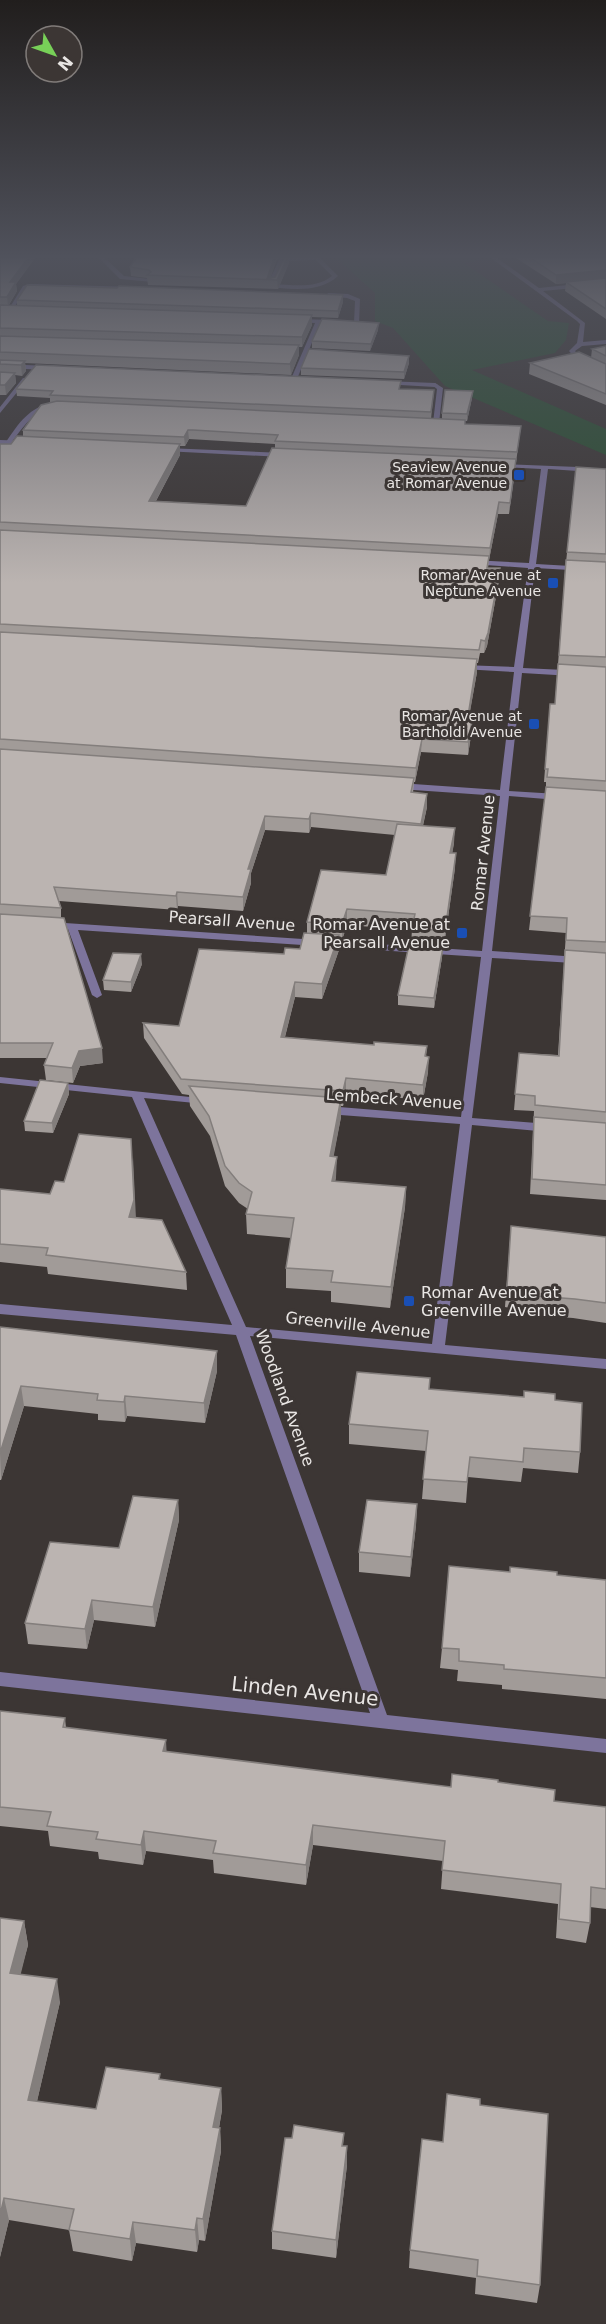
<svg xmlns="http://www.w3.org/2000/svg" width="606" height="2324" viewBox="0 0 606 2324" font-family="'DejaVu Sans',sans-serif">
	<rect width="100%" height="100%" fill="#3c3634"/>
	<path fill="#295030" d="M336,258H478L480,260L464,263L548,321L569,323L566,340L555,353L472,370L606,429V455L445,386L393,328L375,321V293Z"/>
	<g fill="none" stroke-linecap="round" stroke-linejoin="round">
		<path fill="#7d749c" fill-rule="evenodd" d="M99,258H105L124,276L167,281L164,283L120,279Z
			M282,258H320L338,276C319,294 287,289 263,286V284L268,283L279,260ZM316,260L332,276C316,289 293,285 273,284L284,261Z
			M30,284L134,287L137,289L134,291L30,288H27L11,312H7L23,286Z
			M328,293L348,294L360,299L359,324L354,323L355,301L347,298L326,296Z
			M23,378L28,379L0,413V407Z
			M435,383L443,388L439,423L436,425L433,423L437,389L432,385Z
			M53,403L56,405L55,406C33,411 24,426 11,443H7L6,442C19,423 29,407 53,403Z"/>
		<path fill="#7d749c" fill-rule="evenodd" d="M491,258H497L539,288L606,281V285L543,291L585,323L583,342L606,340V344L582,346L575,351L580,357L606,369V373L576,359L569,351L577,343L580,324L577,321Z
			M295,319L335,320L338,322L320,323L297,379L294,381L291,379L315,323L293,322Z
			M0,364L50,366L53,368L50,370L0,368Z
			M385,381L435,383L438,385L435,387L383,384Z
			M0,440L29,441L32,443L29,445L0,444Z
			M166,448L283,453L286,455L283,457L164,451V449Z
			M500,464L578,467L581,469L578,471L548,469L536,564L606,568V572L535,568L523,668L606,672V678L522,673L509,791L558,794L563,797L558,800L509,796L492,951L606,959V965L492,958L472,1118L549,1124L555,1128L549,1132L472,1125L445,1345L606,1359V1369L250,1336L387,1715L606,1739V1753L0,1686V1672L370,1713L236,1335L0,1314V1304L232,1325L132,1097L0,1083V1077L209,1099L211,1101L205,1104L144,1098L246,1327L432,1344L460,1124L327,1114L321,1110L327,1106L461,1117L481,957L78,930L102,995L97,998L92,995L68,929L50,928L45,925L50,922L482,951L500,796L399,789L394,786L399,783L500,790L514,672L462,669L458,667L462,665L514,667L528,568L472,564L468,562L472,560L529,563L541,469L502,467L500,466Z"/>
	</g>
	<path fill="#a19b98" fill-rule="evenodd" d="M0,258H35L16,284L17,291L9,305H17V300L343,295V302L338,318L312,317V325L302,347H299V355L291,375L25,363L26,371L22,376L15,375L16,383L6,395H0Z
		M136,258H279L277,259L270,278L275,277L284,258H289V263L278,289L148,285L147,278L131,276L130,267Z
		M516,258H606V319L565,291L566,283L556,284Z
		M378,330L370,351L312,348V341Z
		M606,346V405L529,374L530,363L591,358L592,349Z
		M409,356V363L404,379L301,375V368Z
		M16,389L434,390L431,419H442V413L472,398L467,421H465V424L521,426L509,514H498L489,560L488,568H500L499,580L487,646L484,653H480L478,663H477V672L469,716L472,729L468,755L421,752L415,782H414L413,793L427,794V807L423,826L454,843L452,853L455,868L444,946L411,944L412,930L347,925L342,940H339V950L322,999L295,997L285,1037L374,1045L427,1046L426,1057L428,1072L423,1100L346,1093L343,1106H341V1117L333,1157L336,1177L335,1181L406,1187L405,1207L390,1308L331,1302V1291L286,1288V1268L291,1238L247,1234L246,1214L248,1209L239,1203L225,1186L210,1136L190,1106L189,1095L182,1094L144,1038L143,1023L179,1026L284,954L300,949L307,933V922L386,875L395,835L311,827L309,833L265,830L251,873V883L243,911L178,906L177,910L59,901L61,908V918L103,1063L80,1066L73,1083L46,1080L44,1065L47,1058H0V444H11L23,436V430L50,402V398L17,396ZM189,439L275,444V448L246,506L156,501L180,455V446H185Z
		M576,467L606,469V1200L530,1194L534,1111L514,1110L519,1053L558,1055L566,933L529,930L546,787V782H544L550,704H555L565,572Z
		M442,957L434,1008L398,1005V995Z
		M142,964L131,992L104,990L103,980Z
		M68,1083L69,1094L53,1133L25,1131L24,1121Z
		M0,1189L135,1218L186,1272L187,1290L48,1274L47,1267L0,1262Z
		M511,1226L606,1237V1323L573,1318L509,1313L510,1308L505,1307Z
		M0,1327L217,1351V1371L205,1423L127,1416L125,1422L98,1420V1414L24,1406L1,1480H0Z
		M430,1390L555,1400L580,1452L578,1473L523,1468L521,1482L468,1477L466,1503L422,1499L426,1451L349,1444V1424Z
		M178,1500L179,1520L155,1627L94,1620L87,1649L28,1644L25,1623Z
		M417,1504L416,1525L410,1577L359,1572V1552Z
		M510,1572L557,1575L606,1580V1699L502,1689V1685L457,1681L458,1670L440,1668L442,1648Z
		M0,1711L65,1718L66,1728L166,1740V1752L451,1787L498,1782L554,1801L606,1807V1909L590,1907V1923L586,1943L556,1938L558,1904L441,1889L443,1861L313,1845L306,1885L214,1873L213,1860L146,1851L143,1865L99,1859L98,1852L50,1846L48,1831L0,1826Z
		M0,1918L24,1921L28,1945L20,1974L60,2002L37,2101L96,2109L160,2079L221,2088L222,2110L219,2128H220L221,2151L205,2241L199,2240L197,2252L136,2243L132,2261L73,2251L69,2230L9,2220L0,2257Z
		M480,2105L540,2285L537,2303L475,2294L476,2278L409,2268L410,2250L443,2142Z
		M344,2133L343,2146L347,2165L336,2258L272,2249V2231L292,2138Z"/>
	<path fill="#837e7c" d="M28,258H35L16,284L17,291L8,306L7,297L10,282Z
		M274,258H279L277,259L270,280L267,279Z
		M287,258H289V263L278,289L277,280Z
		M606,270V279L566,282V283L556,284V275Z
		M343,295V302L338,318V311Z
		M312,315V325L302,347V337Z
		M379,323L378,330L370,351L371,344Z
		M299,345V355L291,375L290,364Z
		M409,356V363L404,379V372Z
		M25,361L26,371L22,376L21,365Z
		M15,373L16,383L6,395L5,385Z
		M473,391L472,398L467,421V414Z
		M188,430L189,439L185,446L184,437Z
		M180,444V455L150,512L149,501Z
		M516,459L515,470L509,514L510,503Z
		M499,502L498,514L489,560L490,548Z
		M500,568L499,580L487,646L484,653L485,641Z
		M477,659V672L467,729L468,716Z
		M473,716L472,729L468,755V742Z
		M422,739L421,752L415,782L416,768Z
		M427,794V807L420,837L421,824Z
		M311,813V827L309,833V819Z
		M265,816V830L251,873V883L243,911V897L248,869Z
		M455,828L454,843L450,868V853Z
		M456,853L455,868L444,946L445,931Z
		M177,892L178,906L177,910L176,896Z
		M347,909V925L342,940V924Z
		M339,935V950L322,999V984Z
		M443,947L442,957L434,1008V998Z
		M141,954L142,964L131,992V982Z
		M295,982V997L281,1052V1037Z
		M102,1048L103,1063L80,1066L73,1083L72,1068L79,1051Z
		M429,1057L428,1072L423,1100V1085Z
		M346,1078V1093L343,1106V1091Z
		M68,1083L69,1094L53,1133L52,1123Z
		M341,1098V1117L330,1176V1156Z
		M133,1157L136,1219L129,1217Z
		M337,1157L336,1177L332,1201V1181Z
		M406,1187L405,1207L390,1308L391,1287Z
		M217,1351V1371L205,1423L204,1403Z
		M21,1386L24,1406L1,1480L0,1453Z
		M125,1396L127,1416L125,1422L124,1402Z
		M178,1500L179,1520L155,1627L153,1607Z
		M417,1504L416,1525L410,1577L411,1557Z
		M92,1600L94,1620L87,1649L85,1629Z
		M166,1740L167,1760L163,1751Z
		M313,1825V1845L306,1885V1865Z
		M144,1831L146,1851L143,1865L141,1845Z
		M24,1921L28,1945L15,1997L10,1973Z
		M57,1979L60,2002L32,2123L28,2100Z
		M221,2088L222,2110L215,2150L213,2127Z
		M220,2128L221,2151L205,2241L203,2219Z
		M347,2146V2165L336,2258V2240Z
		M4,2198L9,2220L0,2257V2215Z
		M197,2218L199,2240L197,2252L195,2230Z
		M133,2222L136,2243L132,2261L130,2239Z"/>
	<path fill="#bbb4b1" stroke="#837e7c" stroke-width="1.5" d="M0,258H28L10,282H16L7,297H0Z
		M136,258H274L267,279L275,277L284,258H287L277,280L147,275L151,272L149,270L130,267Z
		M531,258H606V270L556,275Z
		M606,278V309L566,282Z
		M27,285L117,288L119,286L343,295L338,311L17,300Z
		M0,305L312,315L302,337L0,328Z
		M322,319L379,323L371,344L312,341Z
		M0,336L299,345L290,364L0,352Z
		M606,346V356L592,349Z
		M309,349L409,356L404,372L301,368Z
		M579,352L606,364V394L530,363Z
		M0,360L25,361L21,365L0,364Z
		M36,365L401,381L399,389L434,390L431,412L50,395L53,391L16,389Z
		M0,372L15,373L5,385H0Z
		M445,390L473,391L467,414L442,413Z
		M57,401L465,420V424L521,426L517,452L275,441L278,435L193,430H188L184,437L23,430L41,405Z
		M17,436L180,444L149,501L246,506L272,448L516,459L510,503L499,502L490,548L0,522V444H11Z
		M576,467L606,469V554L567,552Z
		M0,530L489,556L487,568H500L488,633L485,641L481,640L479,650L0,624Z
		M566,560L606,562V657L559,655Z
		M0,632L477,659L468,716H473L468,742L422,739L416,768L0,739Z
		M558,664L606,667V781L547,777L548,769H545L550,704H555Z
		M0,749L414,778L411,792L427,794L421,824L311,813L309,819L265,816L248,869H251L243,897L177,892L176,896L54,887L61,908L0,904Z
		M546,787L606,791V942L566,940L567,918L530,916Z
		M397,824L455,828L450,853H456L445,931L412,928L415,914L347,909L342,924L307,922L321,870L386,875Z
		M0,914L64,918L102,1048L79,1051L72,1068L44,1065L53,1043H0Z
		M304,933L339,935L322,984L295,982L281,1037L374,1045V1042L427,1046L425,1056L429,1057L423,1085L346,1078L343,1091L181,1079L143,1023L179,1026L199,949L284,954L285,948L300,949Z
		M409,945L443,947L434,998L398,995Z
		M565,950L606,953V1112L535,1105V1096L515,1094L519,1053L559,1056Z
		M113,953L141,954L131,982L103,980Z
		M40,1080L68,1083L52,1123L24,1121Z
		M189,1086L341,1098L330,1156L337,1157L332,1181L406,1187L391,1287L331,1282L333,1271L286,1268L294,1218L246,1214L252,1192L239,1183L225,1166L209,1116Z
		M534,1117L606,1123V1185L532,1179Z
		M79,1134L131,1139L134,1200L129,1217L162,1220L186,1272L46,1255L48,1248L0,1244V1189L50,1194L55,1181L64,1182Z
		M511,1226L606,1237V1303L575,1299L511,1294V1288L507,1287Z
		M0,1327L217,1351L204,1403L125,1396L124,1402L97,1400L98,1394L21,1386L0,1453Z
		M357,1372L430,1378L429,1389L524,1397V1391L555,1394V1400L582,1403L580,1452L524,1448L523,1462L470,1457L467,1482L423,1479L428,1431L349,1424Z
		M133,1496L178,1500L153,1607L92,1600L85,1629L25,1623L50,1542L119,1548Z
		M367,1500L417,1504L411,1557L359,1552Z
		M449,1566L510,1572V1567L557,1572V1575L606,1580V1678L504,1669V1665L459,1661V1649L442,1648Z
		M0,1711L65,1718L63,1727L166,1740L163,1751L451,1787L452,1774L498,1780V1782L555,1790L554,1801L606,1807V1889L591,1887L590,1923L559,1919L561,1884L442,1870L445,1841L313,1825L306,1865L213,1853L216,1841L144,1831L141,1845L96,1839L98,1832L47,1826L51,1812L0,1807Z
		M0,1918L24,1921L10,1973L57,1979L28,2100L96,2109L106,2067L160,2074L159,2079L221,2088L213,2127L220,2128L203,2219L197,2218L195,2230L133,2222L130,2239L69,2230L74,2209L4,2198L0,2215Z
		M447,2094L480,2099V2105L548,2114L540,2285L477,2276L478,2260L410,2250L422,2139L443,2142Z
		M294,2125L344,2133L342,2146H347L336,2240L272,2231L285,2138H292Z"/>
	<linearGradient id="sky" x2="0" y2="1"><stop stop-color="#211e1d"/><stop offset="0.44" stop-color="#50525c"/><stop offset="1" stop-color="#50525c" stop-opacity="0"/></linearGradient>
	<rect width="606" height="583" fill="url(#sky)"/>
	<g fill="#1a4fb4" stroke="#3c3634" stroke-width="2">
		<rect x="513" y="469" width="12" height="12" rx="3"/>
		<rect x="547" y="577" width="12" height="12" rx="3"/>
		<rect x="528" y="718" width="12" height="12" rx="3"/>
		<rect x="456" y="927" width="12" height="12" rx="3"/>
		<rect x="403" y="1295" width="12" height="12" rx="3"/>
	</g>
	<g text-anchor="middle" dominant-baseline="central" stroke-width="6" stroke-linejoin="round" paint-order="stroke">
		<g font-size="14" fill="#e9e6e4" stroke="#3c3634" text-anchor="end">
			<text x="507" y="467">Seaview Avenue<tspan x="507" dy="16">at Romar Avenue</tspan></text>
			<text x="541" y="575">Romar Avenue at<tspan x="541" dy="16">Neptune Avenue</tspan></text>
			<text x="522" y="716">Romar Avenue at<tspan x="522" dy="16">Bartholdi Avenue</tspan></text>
		</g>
		<g font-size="16" fill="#e9e6e4" stroke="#3c3634">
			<text transform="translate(483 853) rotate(-84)">Romar Avenue</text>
			<text transform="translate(232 921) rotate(4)">Pearsall Avenue</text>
			<text transform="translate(394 1099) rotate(4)">Lembeck Avenue</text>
			<text transform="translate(358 1325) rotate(6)">Greenville Avenue</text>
			<text transform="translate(285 1398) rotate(70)">Woodland Avenue</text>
		</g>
		<g font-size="16" fill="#e9e6e4" stroke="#3c3634" text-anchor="end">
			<text x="450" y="924">Romar Avenue at<tspan x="450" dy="18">Pearsall Avenue</tspan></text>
			<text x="421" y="1292" text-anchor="start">Romar Avenue at<tspan x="421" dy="18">Greenville Avenue</tspan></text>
		</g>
		<g font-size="20" fill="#e9e6e4" stroke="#3c3634">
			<text transform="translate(305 1691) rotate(6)">Linden Avenue</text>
		</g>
	</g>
	<g transform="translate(54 54) rotate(130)"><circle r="28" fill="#3c3634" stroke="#817c7a" stroke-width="1.5"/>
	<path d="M0-4.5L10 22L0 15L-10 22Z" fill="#78d158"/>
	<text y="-9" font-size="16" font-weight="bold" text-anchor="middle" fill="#e9e6e4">N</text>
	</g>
</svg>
